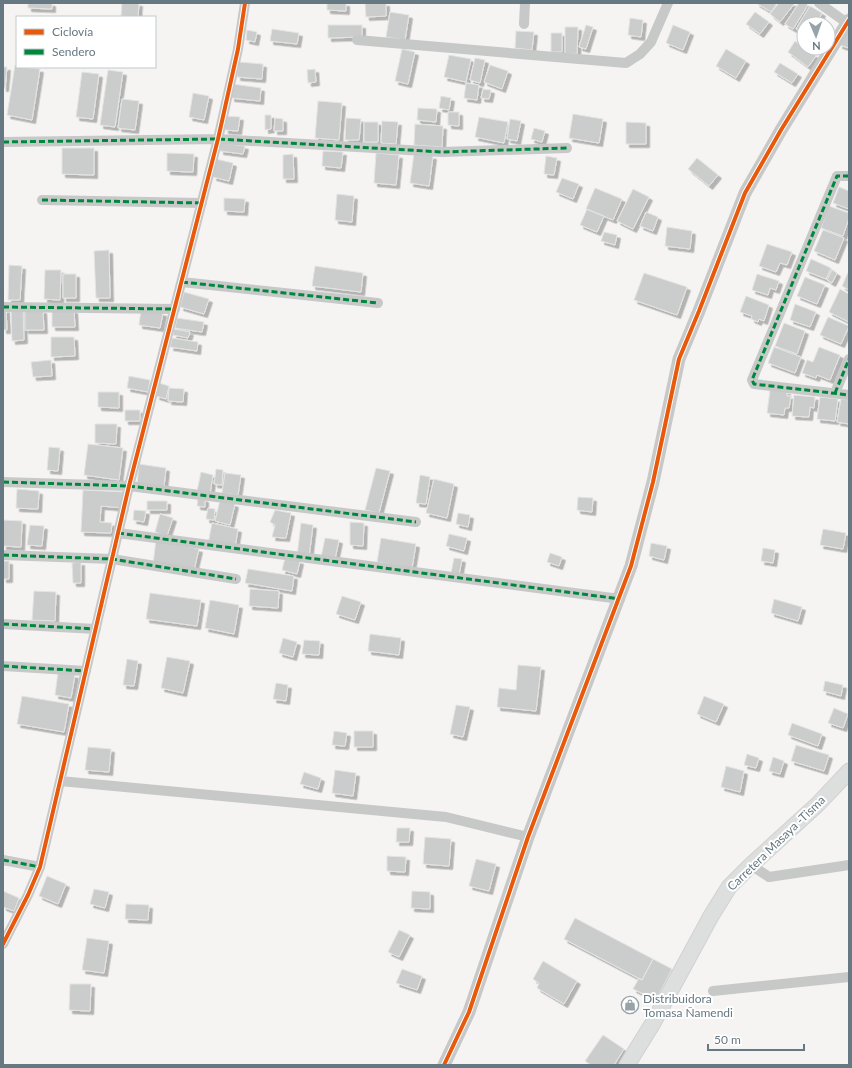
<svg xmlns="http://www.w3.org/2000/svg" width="852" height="1068" viewBox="0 0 852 1068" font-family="Lato,sans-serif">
	<defs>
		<filter id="shadow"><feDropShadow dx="3.5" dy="3.5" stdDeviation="0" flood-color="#0004"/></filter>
	</defs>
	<rect width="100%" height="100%" fill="#f5f4f3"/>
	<path fill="#cbcccc" stroke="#e4e4e3" filter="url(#shadow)" d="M28,3H52V9L28,8Z
		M122,3H139L138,17L121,16Z
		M327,3H346V11L327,10Z
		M365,3H386V16L366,17Z
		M756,3H777L771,12Z
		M779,3H795L780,22L770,14Z
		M799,3H805L808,5L793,29L785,24Z
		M810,6L822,13L816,24H804V34L796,29Z
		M390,12L409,15L405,40L386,37Z
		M755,12L769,22L760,34L746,24Z
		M630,18L643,20L641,37L628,35Z
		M328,25H362V37L328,38Z
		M586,25L593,27L586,49L579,47Z
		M673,25L690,32L683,50L666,43Z
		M565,27H578L577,54H565Z
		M272,29L299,33L297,44L270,41Z
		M247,30L257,32L255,42L246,40Z
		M516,31L534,32L532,50L515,48Z
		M551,33H562V52H551Z
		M842,33L849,34V48L839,45Z
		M795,41L816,56L808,67L788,52Z
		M402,49L415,52L408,84L395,81Z
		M726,49L746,61L736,78L716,66Z
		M449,55L471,59L466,82L444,77Z
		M475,58L485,60L480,83L470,80Z
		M239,62L263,64L262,79L237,77Z
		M780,63L798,74L792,83L774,72Z
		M15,65L17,67L40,69L32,120L7,115Z
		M490,65L508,71L502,89L484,82Z
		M3,67H7L5,88H3Z
		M315,69L316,82L308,83L307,70Z
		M108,70L123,72L115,127L100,125Z
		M82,72L99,74L93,119L76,117Z
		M466,83L479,85L477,100L464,98Z
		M233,84L261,88L260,101L231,98Z
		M483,89L491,90L489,99L481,98Z
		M193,93L209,96L204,120L189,117Z
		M441,96L451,98L449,110L439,108Z
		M122,99L139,101L135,130L118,128Z
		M318,101L342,103L339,140L315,138Z
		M418,108L437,109L436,122L417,120Z
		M448,112H459V126L448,125Z
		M573,114L603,119L599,143L569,138Z
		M265,115H271V129L265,130Z
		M225,116L240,117L238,131L225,130Z
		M479,117L508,122L504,143L475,137Z
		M275,118L283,119V131H274Z
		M346,118L361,119L359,140H345Z
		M510,119L521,121L517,141L507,139Z
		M382,121L398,122L396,144L381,143Z
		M364,122H378V142H364Z
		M626,122L646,123V144H626Z
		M415,124L443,126L442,147L414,145Z
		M534,128L545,131L542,142L531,139Z
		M221,143L245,146L243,154L220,151Z
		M62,148H94V175L62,174Z
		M323,151L343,152L341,168L322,166Z
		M167,153L194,154L193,172L167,171Z
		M376,153L399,155L396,185L374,183Z
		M414,153L433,156L429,186L410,183Z
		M293,154L294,179H283V155Z
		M546,156L557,158L554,175L544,174Z
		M697,158L718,175L709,186L688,169Z
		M216,159L233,163L229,181L213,177Z
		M562,178L579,184L573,199L556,192Z
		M839,187L849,191V209L833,203Z
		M595,188L622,199L613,220L586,209Z
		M633,189L649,197L633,229L617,221Z
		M337,194L354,196L352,222L335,220Z
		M224,198L245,199L244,212L224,211Z
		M829,206L849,213V218L843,236L821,228Z
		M587,209L604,216L597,232L580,225Z
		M646,212L658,217L653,231L640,226Z
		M667,227L692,231L690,249L665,246Z
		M823,230L844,238L835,260L814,251Z
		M604,232L617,235L615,245L601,241Z
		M767,244L792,252L787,265L780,263L776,272L759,266Z
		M109,250L110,298H96L94,251Z
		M811,259L831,268L826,279L806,271Z
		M9,265L22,266L20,300H8Z
		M315,266L363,273L361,292L312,286Z
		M45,270H61L60,300L44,299Z
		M832,270L837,273L832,283L827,280Z
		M849,270V290L842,286Z
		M644,273L687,287L677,315L634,300Z
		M63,274H76V298H63Z
		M757,274L779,281L776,290L770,288L768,295L752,290Z
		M805,277L825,285L817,304L797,296Z
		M840,289L849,294V322L829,312Z
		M184,292L209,299L204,314L180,307Z
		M746,296L769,305L764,321L759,319L758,322L751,319L752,316L740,312Z
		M795,304L816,312L810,327L790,320Z
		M6,309L7,330H3V310Z
		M23,309L24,340L12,341L11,310Z
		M141,309L163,313L160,328L139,325Z
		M43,310L44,330H25V311Z
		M52,310H74L75,327H52Z
		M828,317L849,326L841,344L820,335Z
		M177,318L204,322L202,332L175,328Z
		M784,323L805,331L797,354L775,346Z
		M174,329L190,332L188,338L173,335Z
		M51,337H74L75,356L51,357Z
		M172,338L198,342L197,351L170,347Z
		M774,347L801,357L795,373L768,363Z
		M819,347L840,355L830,380L817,375L816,378L802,373L807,360L813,362Z
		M51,360L52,376L33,377L31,362Z
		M129,376L150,380L148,392L127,388Z
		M159,383L169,386L166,399L156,396Z
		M169,388L184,389L183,402L168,401Z
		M770,390L787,391V396H791L789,408H785L784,415L767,413Z
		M98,392H119V408L98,407Z
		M794,395L815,397L814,408L810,407L809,417L792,416Z
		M820,397L838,399L835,421L817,419Z
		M841,399L849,400V424L837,422Z
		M125,410H140V421H125Z
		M95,424H117L116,444L95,443Z
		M88,444L123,448L119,480L84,475Z
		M49,447L60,448L58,471L47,470Z
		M139,464L166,468L164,487L137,484Z
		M376,468L390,471L379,513L365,510Z
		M216,469L223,470L222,485L214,484Z
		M201,472L213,475L210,494L197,491Z
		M225,473L241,475L238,495L222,493Z
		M420,475L430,477L426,504L416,503Z
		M434,479L454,484L447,518L426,513Z
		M17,489L39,491L38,509L16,508Z
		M83,490L125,492L124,508L101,506L100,522L112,523L111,533L81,532Z
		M578,497L593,498L592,512L577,510Z
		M198,498L205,499V507L197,506Z
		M220,500L235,504L230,525L215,521Z
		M147,501H167V510H147Z
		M208,508L215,509L214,520L206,519Z
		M134,510L146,511L144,522L133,520Z
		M275,510L291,513L286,538L272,537L275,525L270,522Z
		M458,513L470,515L468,527L456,524Z
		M160,514L173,518L167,536L155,532Z
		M3,520L22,521L21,547L3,546Z
		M350,522L364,523L363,546L350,545Z
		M212,523L238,529L235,547L208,544Z
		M301,523L313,525L309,557L297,556Z
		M30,525L44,526L42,546L27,545Z
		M823,529L846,533L843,549L820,545Z
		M449,534L467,538L464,551L446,546Z
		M325,538L339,540L335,559L321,557Z
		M381,538L416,544L412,568L377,562Z
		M156,540L199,549L194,570L153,564Z
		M651,543L667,546L664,560L649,556Z
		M763,548L775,550L773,563L761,561Z
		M550,553L562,557L559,566L547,562Z
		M285,558L300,561L297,574L282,570Z
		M454,558L462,559L459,575L451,573Z
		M3,561H9V579H3Z
		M81,562V583H73L72,563Z
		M248,569L294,576L292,591L245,583Z
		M250,589L279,591L278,608L249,606Z
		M34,591L56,592L55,621L32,620Z
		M150,593L201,600L197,626L146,619Z
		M342,596L361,602L355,620L336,614Z
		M774,599L802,607L798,621L771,613Z
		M210,600L239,605L234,634L205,628Z
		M370,634L401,638L399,655L368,651Z
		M283,638L297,642L293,657L279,653Z
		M304,640L320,641L319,655L302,654Z
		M167,657L190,661L183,693L161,688Z
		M127,659L138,661L134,686L123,685Z
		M518,665L541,667L536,711L497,707L499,688L516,690Z
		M58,672L75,675L71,698L55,695Z
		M825,681L843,685L841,696L823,691Z
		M276,683L288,685L286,701L273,699Z
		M22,696L69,704L64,732L17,724Z
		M704,696L724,704L716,722L697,714Z
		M456,705L470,707L463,737L450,734Z
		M834,708L848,714L843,728L828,723Z
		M792,723L822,734L818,746L788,735Z
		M334,731L347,733L345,746L332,745Z
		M354,731H373V747H354Z
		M796,745L829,755L824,771L791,761Z
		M88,747L111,749L109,772L85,770Z
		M747,754L759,758L756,768L744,765Z
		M773,757L784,761L780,774L769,771Z
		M726,766L744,771L740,792L721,787Z
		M335,770L356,773L353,796L332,793Z
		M304,772L321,778L318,789L300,784Z
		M397,828H410L409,842H396Z
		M425,837L451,839L449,866L423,864Z
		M387,856L406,857L405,872L387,871Z
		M476,859L496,864L489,891L469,886Z
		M47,876L66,884L58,904L39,896Z
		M94,889L109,892L105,908L90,904Z
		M3,891L19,898L14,911L3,907Z
		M412,891L430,892V909L411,908Z
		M126,904L149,905L148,920L125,919Z
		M575,918L653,959L642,980L564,939Z
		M399,930L410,935L399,957L388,952Z
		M87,938L109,941L104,973L82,970Z
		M653,959L672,969L656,1000L633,989L639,978L642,980Z
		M543,961L577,981L564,1004L537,988L539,983L533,979Z
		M402,969L422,976L417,990L396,983Z
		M70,984H91L90,1011L69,1010Z
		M603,1035L624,1049L614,1065H591L585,1061Z"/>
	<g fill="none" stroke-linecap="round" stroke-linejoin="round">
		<defs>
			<path id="secondary" d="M627,1065L653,1023L711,916L729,887L751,865L818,804L849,771"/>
		</defs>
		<use href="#secondary" stroke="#d0d1d1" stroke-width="17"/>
		<path stroke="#c7c8c8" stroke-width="10" d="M819,3L847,23
			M524,24L525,3
			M357,40L626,63L640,54L651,42L668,3
			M3,142L218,139L442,152L567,148
			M849,176H837L752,380L754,384L849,395
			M42,200L202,203
			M182,282L378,303
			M3,307L175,309
			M835,393L849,359
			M3,482L129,486L416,522
			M118,533L620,599
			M3,555L112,559L236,579
			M3,624L96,629
			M3,666L86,671
			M60,781L446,817L528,837
			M3,860L40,867
			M751,865L769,877L849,865
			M3,944L28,895L40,867L129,486L218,139L238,49L245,3
			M713,991L849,977"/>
		<path stroke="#c7c8c8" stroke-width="13" d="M444,1065L469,1012L528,837L631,566L653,482L679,359L699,311L745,193L781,130L849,20"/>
		<use href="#secondary" stroke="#dddede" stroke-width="15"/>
		<path stroke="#00873e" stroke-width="3" stroke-dasharray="6 3" stroke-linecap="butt" d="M3,142L218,139L442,152L567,148
			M849,176H837L752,380L754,384L849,395
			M42,200L202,203
			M182,282L378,303
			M3,307L175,309
			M835,393L849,359
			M3,482L129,486L416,522
			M118,533L620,599
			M3,555L112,559L236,579
			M3,624L96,629
			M3,666L86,671
			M3,860L40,867"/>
		<defs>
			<path id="cycleway" d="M3,944L28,895L40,867L129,486L218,139L238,49L245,3
				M444,1065L469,1012L528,837L631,566L653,482L679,359L699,311L745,193L781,130L849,20"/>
		</defs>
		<use href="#cycleway" stroke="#fff" stroke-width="6"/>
		<use href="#cycleway" stroke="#e8590c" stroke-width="4"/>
	</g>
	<defs>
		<symbol id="shop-ring" viewBox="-11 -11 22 22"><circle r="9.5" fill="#fff" stroke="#98a3a9" stroke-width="1.5"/><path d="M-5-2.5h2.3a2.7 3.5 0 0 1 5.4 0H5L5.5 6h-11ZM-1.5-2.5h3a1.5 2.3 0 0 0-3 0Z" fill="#98a3a9"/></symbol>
	</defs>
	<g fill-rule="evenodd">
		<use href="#shop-ring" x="620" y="995" width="20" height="20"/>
	</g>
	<g text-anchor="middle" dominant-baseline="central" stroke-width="4" stroke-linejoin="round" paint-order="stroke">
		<g font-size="12" fill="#667881" stroke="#fff">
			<text transform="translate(776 843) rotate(-44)">Carretera Masaya -Tisma</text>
		</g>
		<g font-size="12" fill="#667881" stroke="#fff" text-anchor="start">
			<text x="643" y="998">Distribuidora<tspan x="643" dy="14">Tomasa Ñamendi</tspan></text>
		</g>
	</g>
	<rect width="852" height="1068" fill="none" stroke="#667881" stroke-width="8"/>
	<rect x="16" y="16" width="140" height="52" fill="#ffffff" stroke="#c2c9cd"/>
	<rect x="24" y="29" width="20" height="6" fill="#e8590c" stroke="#c2c9cd"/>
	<text x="52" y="36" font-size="12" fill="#667881">Ciclovía</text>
	<rect x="24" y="49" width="20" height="6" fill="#00873e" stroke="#c2c9cd"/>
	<text x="52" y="56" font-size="12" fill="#667881">Sendero</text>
	<g transform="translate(816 36) rotate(178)"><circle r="19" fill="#ffffff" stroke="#c2c9cd"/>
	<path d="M0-3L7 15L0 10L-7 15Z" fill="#98a3a9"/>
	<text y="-6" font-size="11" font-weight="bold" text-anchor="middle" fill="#667881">N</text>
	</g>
	<path d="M708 1044v6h96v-6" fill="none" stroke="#667881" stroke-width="2"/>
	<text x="714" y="1044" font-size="12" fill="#667881" stroke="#ffffff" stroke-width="3" paint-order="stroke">50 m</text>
</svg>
